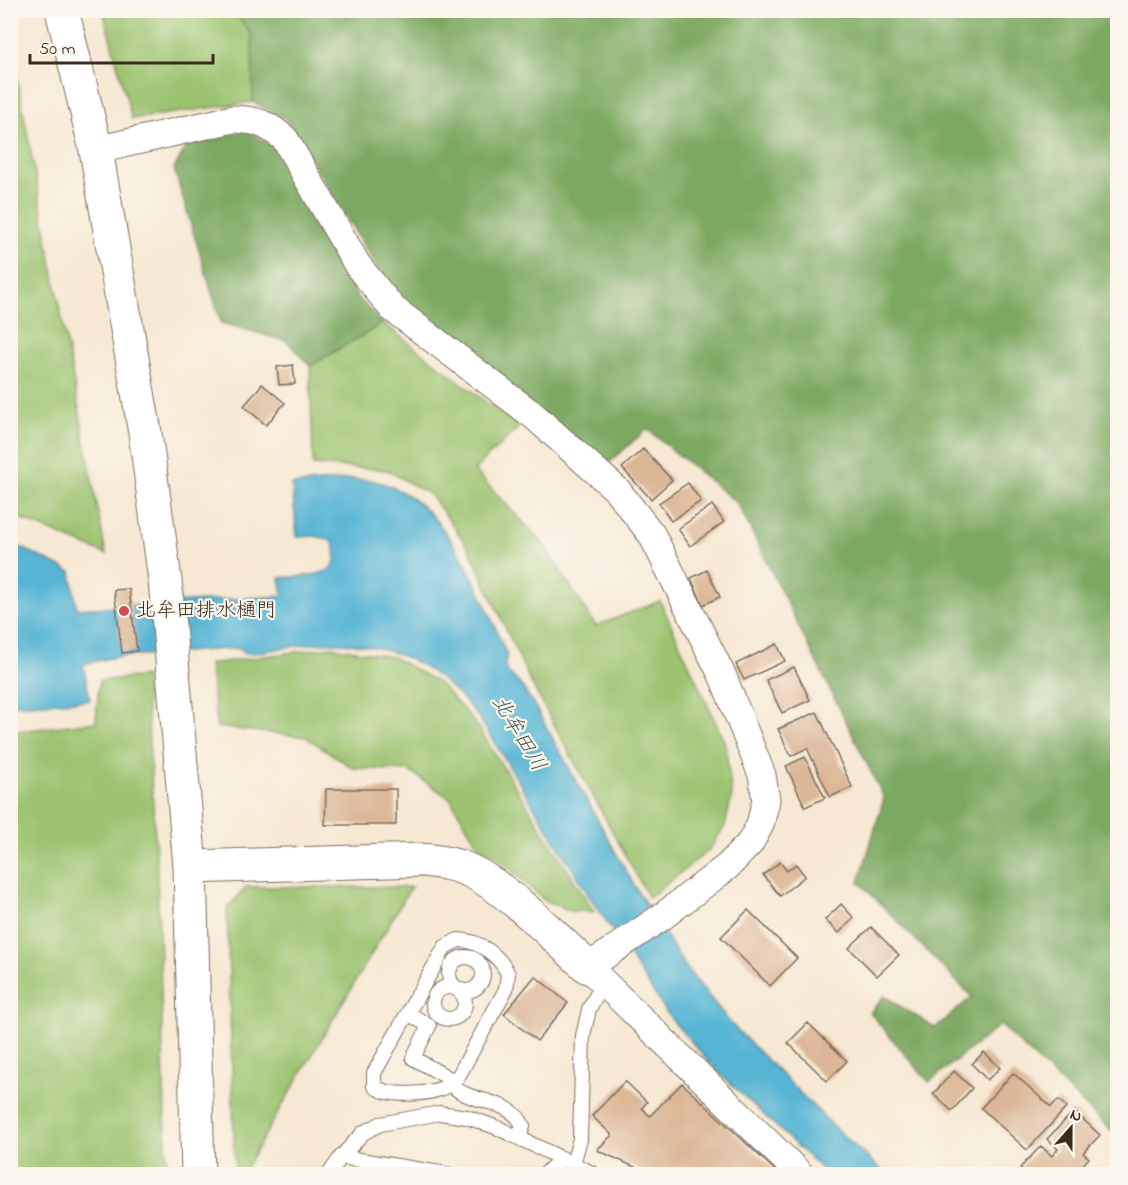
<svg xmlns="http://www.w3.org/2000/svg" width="1128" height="1185" viewBox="0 0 1128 1185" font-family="'Indie Flower','Klee One',sans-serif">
	<rect width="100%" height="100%" fill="#fbf7ec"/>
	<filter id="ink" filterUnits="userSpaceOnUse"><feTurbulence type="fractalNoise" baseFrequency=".0167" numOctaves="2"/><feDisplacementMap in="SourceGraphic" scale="12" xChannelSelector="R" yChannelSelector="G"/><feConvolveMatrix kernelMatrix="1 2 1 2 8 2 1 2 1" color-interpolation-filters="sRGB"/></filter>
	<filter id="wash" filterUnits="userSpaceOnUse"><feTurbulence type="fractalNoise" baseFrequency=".008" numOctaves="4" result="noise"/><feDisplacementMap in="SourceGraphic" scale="24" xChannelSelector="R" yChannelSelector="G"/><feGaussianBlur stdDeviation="1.35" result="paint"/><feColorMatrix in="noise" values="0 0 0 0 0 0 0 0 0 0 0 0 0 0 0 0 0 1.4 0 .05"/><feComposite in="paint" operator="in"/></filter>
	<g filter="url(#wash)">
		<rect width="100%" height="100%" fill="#f6e8d2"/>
		<path fill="#9bc36f" stroke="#6b7646" stroke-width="1.5" d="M103,11H234L252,35L253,102L132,119Z
			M11,46L106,554L11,515Z
			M383,323L519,427L474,470L541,541L596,626L660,601L725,743L732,796L725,826L709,850L649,898L529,679L469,548L431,495L387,470L313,465L310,366Z
			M332,647L393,657L439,683L476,724L594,912L570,911L544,900L496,856L479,847L450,798L409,771L353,768L306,737L217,727L209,664Z
			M145,676L157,869L167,1174H11V732L96,722L99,681Z
			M246,887H411L242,1174H235L227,909Z"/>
		<path fill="#7ca962" stroke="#5c6a40" stroke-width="1.5" d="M234,11H1117V1136L1000,1025L929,1082L870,1013L884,996L935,1028L972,997L859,882L884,798L738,504L647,429L608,464L395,297L286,119L253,102L252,35Z
			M247,130L276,149L357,297L383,323L310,366L287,341L221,323L174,169L186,146Z"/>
		<path fill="#56b5d5" stroke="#48707a" stroke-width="1.5" d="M351,479C359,480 367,479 374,481C448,497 480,594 507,655C502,672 508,671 519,683C524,689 528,697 533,703L635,887L687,969L733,1026L836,1129L886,1174H827L718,1072L672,1020L588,894L480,719C438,666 393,641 324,643C300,644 275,650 251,653H243L240,648L115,657L83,664L90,700L11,705L10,542L71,572L77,609L283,596L280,578C305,575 349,580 332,541L316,536L297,537L292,485Z"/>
		<g id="blocks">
			<path fill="#dcb797" d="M293,365L295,384L279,385L277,367Z
				M262,384L285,403L266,425L244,406Z
				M643,449L672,480L651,499L622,468Z
				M688,483L701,501L671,521L659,503Z
				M712,505L724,522L690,546L678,529Z
				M707,570L720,597L703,605L691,578Z
				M129,589L137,651L122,653L114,590Z
				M777,644L785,661L744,680L736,664Z
				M794,667L810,700L782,713L766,680Z
				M817,712L852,787L830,797L807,748L791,756L778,729Z
				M805,757L825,798L805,807L786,766Z
				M326,789H396V825H325Z
				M780,862L787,871L796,864L805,876L780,896L763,875Z
				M841,904L854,918L839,933L825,920Z
				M748,910L797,958L770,986L721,937Z
				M871,927L899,955L877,976L849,948Z
				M535,976L568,1003L537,1041L504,1014Z
				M808,1023L847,1061L827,1081L788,1043Z
				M984,1052L1000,1068L987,1080L972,1064Z
				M954,1071L972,1088L952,1111L933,1094Z
				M1013,1073L1051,1107L1058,1100L1067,1107L1027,1150L981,1108Z
				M625,1081L647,1102L642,1108L650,1116L682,1083L779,1174H691L688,1171L685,1174H650L597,1150L612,1135L592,1116Z
				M1074,1111L1100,1135L1083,1153L1089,1158L1074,1174H1027L1020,1168L1041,1146L1052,1156L1058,1149L1047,1139Z"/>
		</g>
	</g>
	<g filter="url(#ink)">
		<use href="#blocks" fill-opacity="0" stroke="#7c6c5d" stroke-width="1.5"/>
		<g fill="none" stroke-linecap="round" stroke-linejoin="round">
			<defs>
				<path id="lane" d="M458,940C479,940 500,956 508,974L506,989L459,1075C456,1079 453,1083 449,1085C432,1095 389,1098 374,1086V1073L445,947Z
					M449 974a17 17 0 1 1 34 0a17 17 0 1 1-34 0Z
					M433 1003a16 16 0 1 1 32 0a16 16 0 1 1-32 0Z
					M408,1013L429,1026L413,1058L454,1081
					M451,1084C469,1105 511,1097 523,1126L519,1138
					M341,1157L447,1174
					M573,1164L580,1139L583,1036L589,1009L603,983
					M329,1174L341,1157L363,1133L380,1124L440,1113L467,1117L498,1128L594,1174
					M545,1174L562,1158"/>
				<path id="street" d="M96,150L233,119C257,120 266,123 285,139L358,266L392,308L534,416L617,490L652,535L723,677L762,775L766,800L760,825L750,843L728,866L663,916L588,967L800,1174"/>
				<path id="secondary" d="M62,10L96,150L145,433L165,580L190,867L198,1174
					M190,867L422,860C438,862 453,863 468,870C508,888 554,937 588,967"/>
			</defs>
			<use href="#lane" stroke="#7c6c5d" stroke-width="16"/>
			<use href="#street" stroke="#7c6c5d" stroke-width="29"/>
			<use href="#secondary" stroke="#7c6c5d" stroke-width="35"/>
			<use href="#lane" stroke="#fff" stroke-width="14"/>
			<use href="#street" stroke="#fff" stroke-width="27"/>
			<use href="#secondary" stroke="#fff" stroke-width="33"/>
		</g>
	</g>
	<circle fill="#d1495b" stroke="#fbf7ec" stroke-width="2" cx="124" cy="611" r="6"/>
	<g text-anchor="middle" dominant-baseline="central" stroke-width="4.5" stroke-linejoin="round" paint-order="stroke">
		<g font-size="20" fill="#3b2a1e" stroke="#fbf7ec" text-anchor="start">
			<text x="136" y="611">北牟田排水樋門</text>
		</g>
		<g font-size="21" font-style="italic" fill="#445b5e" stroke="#fbf7ec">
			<text transform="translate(518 734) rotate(59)">北牟田川</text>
		</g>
	</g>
	<rect width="1128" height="1185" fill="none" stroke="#fbf7ec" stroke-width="36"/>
	<g transform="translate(1071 1128) rotate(21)" stroke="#fbf7ec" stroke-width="4.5" paint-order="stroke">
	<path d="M0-4.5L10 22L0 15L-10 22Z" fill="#3b2a1e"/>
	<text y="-9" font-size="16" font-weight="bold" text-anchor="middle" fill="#3b2a1e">N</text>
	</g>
	<path d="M30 54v9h183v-9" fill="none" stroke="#3b2a1e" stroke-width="3"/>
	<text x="39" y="54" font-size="18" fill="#3b2a1e" stroke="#fbf7ec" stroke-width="4.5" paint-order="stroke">50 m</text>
</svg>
